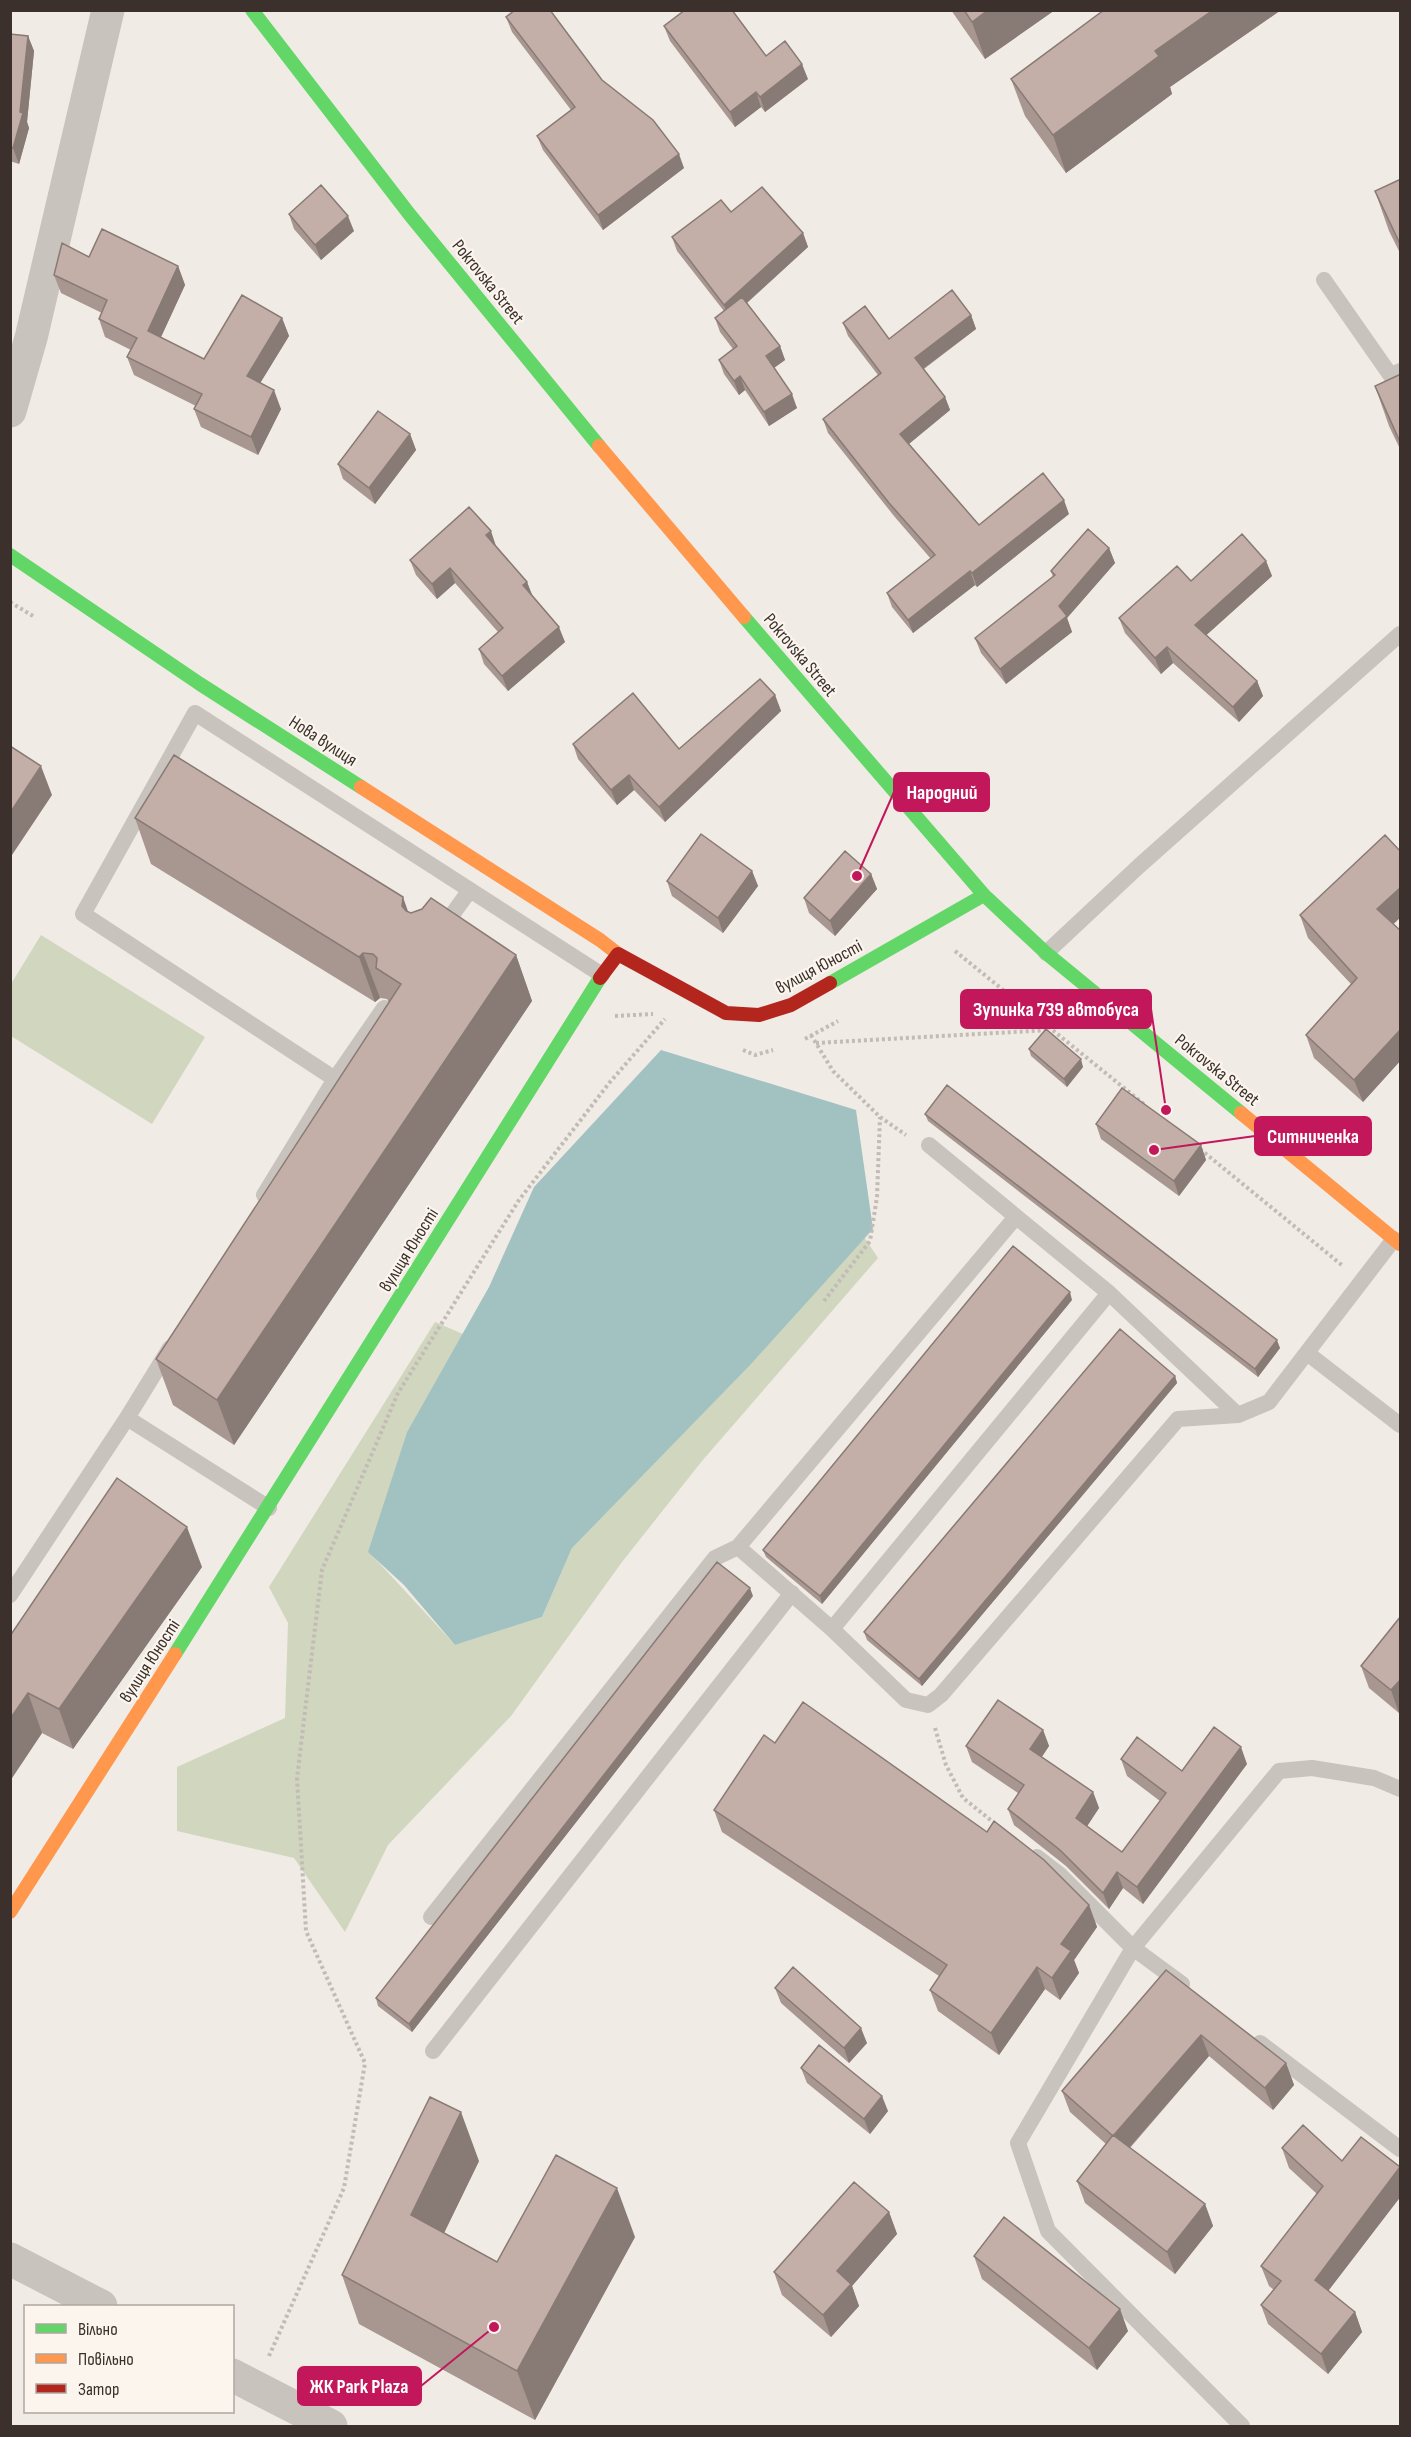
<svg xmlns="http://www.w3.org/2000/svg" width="1411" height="2437" viewBox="0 0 1411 2437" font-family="'Sofia Sans Condensed',sans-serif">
	<rect width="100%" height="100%" fill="#f0ebe5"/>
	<path fill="#d1d6bf" d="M41,935L205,1037L152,1124L11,1036V984Z
		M855,1223L878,1258L702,1461L622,1562L511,1716L388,1845L345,1932L294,1858L177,1831V1767L285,1718L288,1623L269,1587L435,1322L463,1334L407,1432L369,1552L455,1645L542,1617L572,1548Z"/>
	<path fill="#a1c2c1" d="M661,1050L856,1110L873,1229L751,1364L572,1548L542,1617L455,1645L404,1585L368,1552L407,1432L489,1287L534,1187Z"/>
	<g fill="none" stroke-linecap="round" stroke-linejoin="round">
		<path stroke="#c2bbb6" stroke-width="4" stroke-dasharray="3 3" stroke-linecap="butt" d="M10,602L33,616
			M955,951L1145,1105
			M615,1016L653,1014
			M811,1035L833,1071L880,1117L906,1135
			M805,1039L838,1021
			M816,1043L1049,1030
			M743,1050L755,1055L773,1050
			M1200,1149L1343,1266
			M824,1301L870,1241L877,1197L880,1117
			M935,1728L946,1765L963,1798L993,1822
			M269,2356L344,2188L365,2063L306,1931L297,1778L322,1570L398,1393L519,1200L610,1082L665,1019"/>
		<path stroke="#c9c3be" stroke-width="16" d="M1324,280L1391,376L1400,371
			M441,930L470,890
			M1046,953L1139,866L1400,634
			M335,1079L384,1008
			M929,1145L1109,1293L1238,1415
			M264,1195L335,1079L83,914L195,713L602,975
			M170,1348L127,1418L269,1508
			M1307,1353L1400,1425
			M738,1547L832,1629L906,1700L928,1705L941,1695L1178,1419L1238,1415L1269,1402L1394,1239
			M10,1595L127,1418
			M832,1629L1109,1293
			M1037,1857L1059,1874L1133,1948L1182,1984
			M431,1917L715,1558L738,1547L1015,1218
			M1260,2043L1400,2149
			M433,2051L792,1593
			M1242,2426L1048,2231L1018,2143L1133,1948L1279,1771L1312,1768L1374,1778L1400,1789"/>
		<path stroke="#c9c3be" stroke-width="33" d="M10,411L31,338L108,10
			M10,2259L101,2306
			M232,2375L331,2426"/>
		<path stroke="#63d668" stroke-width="14" d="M252,10L410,215L599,446
			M10,555L200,684L361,787
			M744,617L984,895L1046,953L1241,1113
			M830,983L984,895
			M175,1654L600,978"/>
		<path stroke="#ff974d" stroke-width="14" d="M599,446L744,617
			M361,787L600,940L618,954
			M1241,1113L1400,1244
			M10,1912L175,1654"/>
		<path stroke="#b3261e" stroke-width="14" d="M600,978L618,954L726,1013L759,1015L791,1005L830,983"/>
	</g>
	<path fill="#a89690" d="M951,10H1055L985,59Z
		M1104,10H1281L1170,87L1172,94L1066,173L1025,116L1011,79Z
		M506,17L602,80L684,168L603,230L543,150L537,136L571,110L512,32Z
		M664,26L766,56L808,79L765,112L761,107L735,127L670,41Z
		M10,34L28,36L34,51L27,122L29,128L19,164L10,161Z
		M1401,179V255L1389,231L1375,191Z
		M731,212L803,233L808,247L747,303L780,346L785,360L774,368L797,408L769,426L745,390L739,395L724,374L719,360L733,349L720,332L715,318L724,311L677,251L672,237Z
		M289,214L354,231L321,260L294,229Z
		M89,257L178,266L185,285L161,337L204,359L282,318L289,336L260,383L281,409L258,455L201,427L194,409L196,406L134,375L127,357L131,350L105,337L99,319L102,313L61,293L54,275Z
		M971,315L976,329L924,369L945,397L950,410L909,444L979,525L1069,514L977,587L975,585L913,633L892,607L887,593L931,559L894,516L828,433L823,419L878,375L848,336L843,323L889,339Z
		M1401,374V451L1389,426L1375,386Z
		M410,434L416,450L375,504L343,479L338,464Z
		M496,546L527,582L532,596L565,642L508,691L484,664L479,649L498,632L455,583L437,599L416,575L410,560Z
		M1109,548L1115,563L1067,618L1072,632L1006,684L981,653L975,638L1053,577L1051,571Z
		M1266,561L1272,576L1206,635L1257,681L1263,696L1239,722L1173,663L1161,674L1125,633L1119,618L1191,581Z
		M775,695L781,711L665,822L634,790L617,805L578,759L573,744L679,749Z
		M135,818L408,912L516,955L532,1001L234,1445L173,1405L156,1359L389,1003L387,999L380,998L375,1002L151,864Z
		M752,871L758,886L723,933L672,896L667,881Z
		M871,874L877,889L835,936L809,913L804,898Z
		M1300,915L1393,924L1401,931V1060L1363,1102L1314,1058L1306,1035L1351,984L1308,938Z
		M1029,1049L1083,1067L1067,1087L1031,1056Z
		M925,1114L1280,1348L1258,1377L928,1121Z
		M1096,1124L1201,1145L1206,1160L1179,1196L1101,1139Z
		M1072,1300L822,1604L766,1557L763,1550Z
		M1175,1376L1177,1383L922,1686L867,1640L864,1632Z
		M202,1567L73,1749L42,1733L10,1781V1636Z
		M753,1596L412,2032L378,2006L376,1998Z
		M1401,1616V1711L1399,1713L1369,1688L1361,1666Z
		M1043,1730L1049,1746L1042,1757L1093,1792L1099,1808L1087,1826L1122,1852L1160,1801L1127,1776L1121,1759L1182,1771L1247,1764L1143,1904L1123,1888L1109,1909L1066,1866L1014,1825L1008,1809L1018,1793L972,1762L966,1746Z
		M775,1743L1089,1905L1097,1927L1074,1960L1079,1973L1060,2000L1045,1989L999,2055L938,2011L930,1990L939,1976L722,1832L714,1810Z
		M1166,1970L1286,2063L1294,2085L1273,2110L1209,2056L1130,2148L1205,2204L1213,2226L1175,2274L1085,2203L1077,2181L1106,2144L1070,2112L1062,2091Z
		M775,1988L867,2043L849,2063L781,2003Z
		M801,2068L888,2111L870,2134L807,2083Z
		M1282,2148L1342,2161L1401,2168V2196L1328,2291L1355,2312L1362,2332L1328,2374L1268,2324L1261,2305L1274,2290L1269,2286L1261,2266L1317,2194L1289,2168Z
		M479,2161L444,2233L497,2262L635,2237L535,2420L359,2324L342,2275Z
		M889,2212L897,2234L852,2286L859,2306L831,2337L782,2295L774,2272Z
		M974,2256L1128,2331L1097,2370L982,2279Z"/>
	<path fill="#887a75" d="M988,10H1055L985,59L972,22Z
		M1213,10H1281L1170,87L1172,94L1066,173L1053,135L1155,51Z
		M28,36L34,51L27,122L29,128L19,164L13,148L20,112Z
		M802,64L808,79L765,112L760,97Z
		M756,92L761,107L735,127L730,112Z
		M679,154L684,168L603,230L598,215Z
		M348,216L354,231L321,260L315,245Z
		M803,233L808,247L729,319L724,305Z
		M178,266L185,285L155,350L148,331Z
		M971,315L976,329L920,371L915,358Z
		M282,318L289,336L253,395L247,376Z
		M780,346L785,360L771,370L766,356Z
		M740,376L745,390L739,395L734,381Z
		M274,390L281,409L258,455L251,437Z
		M792,394L797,408L769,426L764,412Z
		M945,397L950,410L905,447L900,434Z
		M410,434L416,450L375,504L369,488Z
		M1064,500L1069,514L977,587L972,573Z
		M491,531L496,546L486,535Z
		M1109,548L1115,563L1067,618L1072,632L1006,684L1000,669L1059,606Z
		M1266,561L1272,576L1201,640L1195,625Z
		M450,568L455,583L437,599L432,584Z
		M970,571L975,585L913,633L908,620Z
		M527,582L533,597L523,585Z
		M559,627L565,642L508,691L502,676Z
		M1167,647L1173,663L1161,674L1155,658Z
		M1257,681L1263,696L1239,722L1233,707Z
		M775,695L781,711L665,822L659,807Z
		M41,766L52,795L10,858V813Z
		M629,775L634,790L617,805L611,790Z
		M752,871L758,886L723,933L718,918Z
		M871,874L877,889L835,936L830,921Z
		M1401,887V917L1385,932L1377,909Z
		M403,897L419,943L402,906Z
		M363,953L380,998L375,1002L359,957Z
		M516,955L532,1001L234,1445L217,1400Z
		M1401,1029V1060L1363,1102L1354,1080Z
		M1081,1059L1083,1067L1067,1087L1064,1079Z
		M1201,1145L1206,1160L1179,1196L1174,1181Z
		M1070,1292L1072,1300L822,1604L820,1596Z
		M1277,1340L1280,1348L1258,1377L1255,1369Z
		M1175,1376L1177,1383L922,1686L919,1679Z
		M187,1527L202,1567L73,1749L59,1709Z
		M750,1588L753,1596L412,2032L409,2024Z
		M1401,1679V1711L1399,1713L1391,1690Z
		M28,1693L42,1733L10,1781V1719Z
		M1043,1730L1049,1746L1036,1765L1030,1749Z
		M1241,1747L1247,1764L1143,1904L1137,1887Z
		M1093,1792L1099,1808L1082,1834L1076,1818Z
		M1117,1872L1123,1888L1109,1909L1103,1893Z
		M1089,1905L1097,1927L1074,1960L1079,1973L1060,2000L1052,1978L1061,1944Z
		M1037,1967L1045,1989L999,2055L991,2033Z
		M861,2028L867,2043L849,2063L844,2048Z
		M1201,2035L1209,2056L1121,2157L1113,2136Z
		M1286,2063L1294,2085L1273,2110L1265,2088Z
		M882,2096L888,2111L870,2134L864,2119Z
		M461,2112L479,2161L429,2264L411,2215Z
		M1400,2167L1401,2196L1322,2299L1315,2280Z
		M617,2188L635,2237L535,2420L517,2371Z
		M1205,2204L1213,2226L1175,2274L1167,2252Z
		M889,2212L897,2234L852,2286L859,2306L831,2337L823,2315L837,2271Z
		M1120,2309L1128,2331L1097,2370L1089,2348Z
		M1355,2312L1362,2332L1328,2374L1321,2354Z"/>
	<path fill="#c3afa7" stroke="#887a75" stroke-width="1.5" d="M515,10H550L602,80L653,120L679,154L598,215L537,136L575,107L506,17Z
		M685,10H732L766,56L785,41L802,64L760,97L756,92L730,112L664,26Z
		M964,10H988L972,22Z
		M1104,10H1213L1155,51L1159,56L1053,135L1011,79Z
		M10,34L28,36L20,112L23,113L13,148H10Z
		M1401,179V246L1375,191Z
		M321,185L348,216L315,245L289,214Z
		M762,187L803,233L724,305L672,237L721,200L731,212Z
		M102,229L178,266L148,331L204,359L242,295L282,318L247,376L274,390L251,437L194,409L202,394L127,357L137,338L99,319L107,300L54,275L62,243L89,257Z
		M952,290L971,315L915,358L945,397L900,434L979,525L1043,473L1064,500L972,573L970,571L908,620L887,593L935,555L889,503L823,419L881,373L843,323L865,306L889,339Z
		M742,297L780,346L766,356L792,394L764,412L740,376L734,381L719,360L737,346L715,318Z
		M1401,374V444L1375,386Z
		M378,411L410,434L369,488L338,464Z
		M469,507L491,531L486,535L527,582L523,585L559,627L502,676L479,649L503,628L450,568L432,584L410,560Z
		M1088,529L1109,548L1059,606L1067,616L1000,669L975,638L1055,575L1051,571Z
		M1242,534L1266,561L1195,625L1257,681L1233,707L1167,647L1155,658L1119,618L1177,566L1191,581Z
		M760,679L775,695L659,807L629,775L611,790L573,744L633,693L679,749Z
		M10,746L41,766L10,813Z
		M174,755L403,897L402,906L406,911L411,913L422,909L431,898L516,955L217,1400L156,1359L401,984L376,968L377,958L373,954L363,953L359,957L135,818Z
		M701,834L752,871L718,918L667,881Z
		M1385,835L1401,852V887L1377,909L1401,931V1029L1354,1080L1306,1035L1357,978L1300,915Z
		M845,851L871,874L830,921L804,898Z
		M1046,1029L1081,1059L1064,1079L1029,1049Z
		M947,1085L1277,1340L1255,1369L925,1114Z
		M1122,1088L1201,1145L1174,1181L1096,1124Z
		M1013,1246L1070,1292L820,1596L763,1550Z
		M1120,1329L1175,1376L919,1679L864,1632Z
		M117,1478L187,1527L59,1709L28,1693L10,1719V1636Z
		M717,1562L750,1588L409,2024L376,1998Z
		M1401,1616V1679L1391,1690L1361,1666Z
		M998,1700L1043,1730L1030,1749L1093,1792L1076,1818L1122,1852L1166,1793L1121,1759L1137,1737L1182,1771L1214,1727L1241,1747L1137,1887L1117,1872L1103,1893L1060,1850L1008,1809L1024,1785L966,1746Z
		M803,1702L987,1832L994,1821L1044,1860L1089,1905L1061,1944L1071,1951L1052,1978L1037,1967L991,2033L930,1990L947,1965L714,1810L764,1735L775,1743Z
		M793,1967L861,2028L844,2048L775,1988Z
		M1166,1970L1286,2063L1265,2088L1201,2035L1113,2136L1062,2091Z
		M819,2045L882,2096L864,2119L801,2068Z
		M430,2097L461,2112L411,2215L497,2262L556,2155L617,2188L517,2371L342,2275Z
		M1303,2125L1342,2161L1361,2137L1400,2167L1315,2280L1355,2312L1321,2354L1261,2305L1281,2281L1261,2266L1323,2186L1282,2148Z
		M1113,2135L1205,2204L1167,2252L1077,2181Z
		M854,2182L889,2212L837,2271L851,2284L823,2315L774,2272Z
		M1004,2217L1120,2309L1089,2348L974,2256Z"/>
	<g text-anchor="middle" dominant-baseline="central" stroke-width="4.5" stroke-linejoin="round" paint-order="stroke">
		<g font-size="18" fill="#3b302b" stroke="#fbf5ee">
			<text transform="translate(488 282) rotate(51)">Pokrovska Street</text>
			<text transform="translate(800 655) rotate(50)">Pokrovska Street</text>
			<text transform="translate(323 741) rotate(33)">Нова вулиця</text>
			<text transform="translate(819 967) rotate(-28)">вулиця Юності</text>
			<text transform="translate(1217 1070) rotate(39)">Pokrovska Street</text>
			<text transform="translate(409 1250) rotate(-58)">вулиця Юності</text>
			<text transform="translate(150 1661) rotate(-57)">вулиця Юності</text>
		</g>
	</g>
	<path fill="none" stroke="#c2185b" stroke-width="2" d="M857 876L894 792M1166 1110L1151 1009M1154 1150L1255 1136M494 2327L421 2386"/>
	<g fill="#c2185b" stroke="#fbf5ee" stroke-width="2">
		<circle cx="857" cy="876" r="6"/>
		<circle cx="1166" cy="1110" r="6"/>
		<circle cx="1154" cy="1150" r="6"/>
		<circle cx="494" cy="2327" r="6"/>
	</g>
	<g fill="#c2185b" stroke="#c2185b" stroke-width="2">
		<rect x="894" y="773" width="95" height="38" rx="6"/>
		<rect x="961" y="990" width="190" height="38" rx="6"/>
		<rect x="1255" y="1117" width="116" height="38" rx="6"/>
		<rect x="298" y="2367" width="123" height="38" rx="6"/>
	</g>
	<g font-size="20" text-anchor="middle" font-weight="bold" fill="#fff">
		<text x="942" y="799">Народний</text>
		<text x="1056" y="1016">Зупинка 739 автобуса</text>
		<text x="1313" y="1143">Ситниченка</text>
		<text x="359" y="2393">ЖК Park Plaza</text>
	</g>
	<rect width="1411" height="2437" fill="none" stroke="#3b302b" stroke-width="24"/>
	<rect x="24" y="2305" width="210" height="108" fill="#fbf5ee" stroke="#aea6a0" stroke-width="1.5"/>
	<rect x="36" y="2324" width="30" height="9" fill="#63d668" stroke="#aea6a0" stroke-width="1.5"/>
	<text x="78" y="2335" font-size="18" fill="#3b302b">Вільно</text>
	<rect x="36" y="2354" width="30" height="9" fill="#ff974d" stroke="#aea6a0" stroke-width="1.5"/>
	<text x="78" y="2365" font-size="18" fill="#3b302b">Повільно</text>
	<rect x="36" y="2384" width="30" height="9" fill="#b3261e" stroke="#aea6a0" stroke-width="1.5"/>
	<text x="78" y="2395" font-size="18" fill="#3b302b">Затор</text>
</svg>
